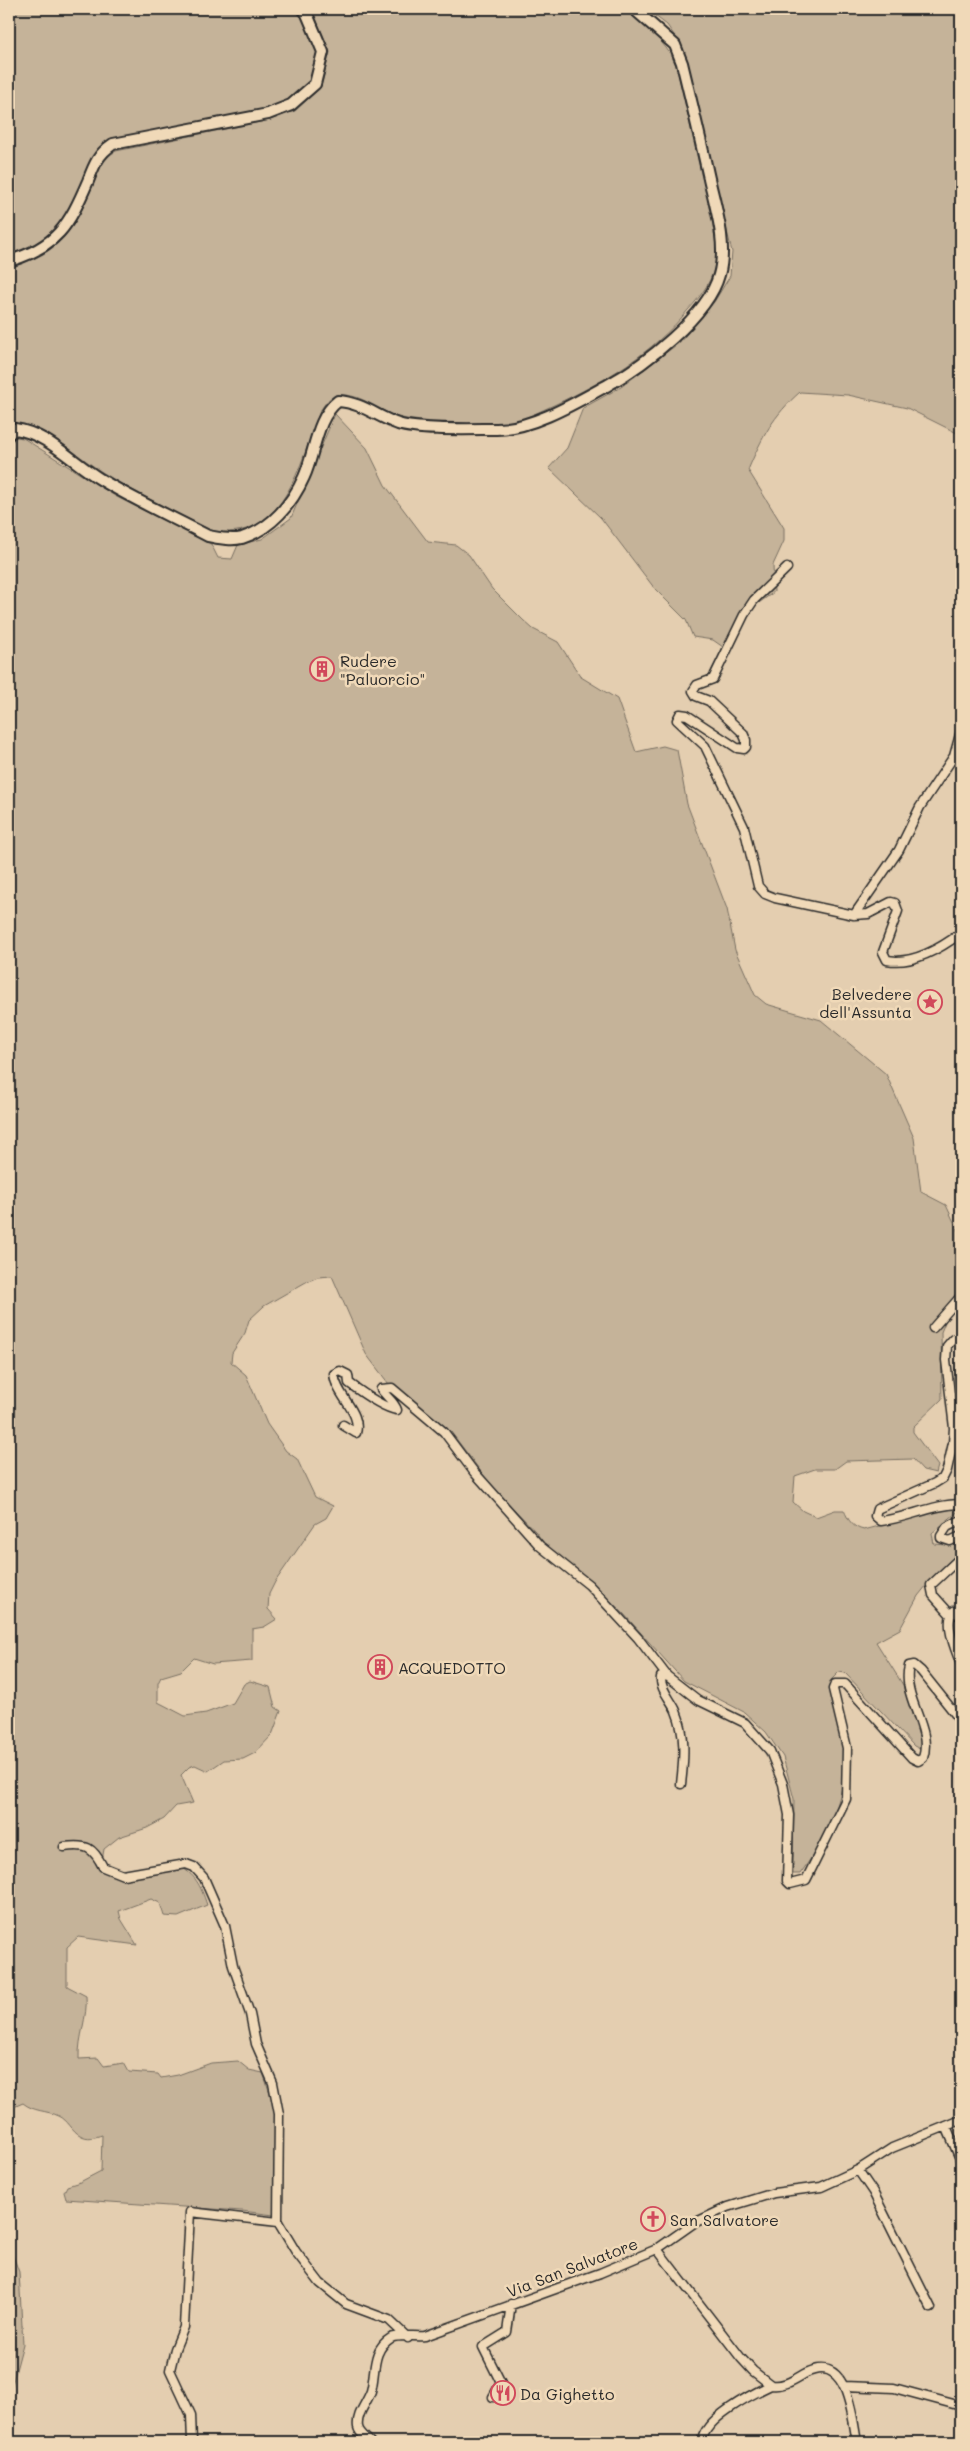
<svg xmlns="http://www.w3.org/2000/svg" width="970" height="2451" viewBox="0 0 970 2451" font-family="Mali,sans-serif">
	<rect width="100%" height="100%" fill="#e4ceb0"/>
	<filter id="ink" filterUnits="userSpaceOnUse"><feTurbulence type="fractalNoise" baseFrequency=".02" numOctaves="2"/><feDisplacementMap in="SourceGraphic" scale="10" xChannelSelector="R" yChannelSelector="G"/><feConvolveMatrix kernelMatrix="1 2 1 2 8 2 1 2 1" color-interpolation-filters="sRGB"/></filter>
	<g filter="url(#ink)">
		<path fill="#c5b399" stroke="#786f62" d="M9,9H296L303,16L317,52L310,81L289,101L267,109L111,139C94,150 90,161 83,179C66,219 53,243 9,255Z
			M312,9H624C645,26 665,40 676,65C686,106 695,146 704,187C709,209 717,234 716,258C714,279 702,295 688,310C652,354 605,381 554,405C540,411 526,419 512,422C492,426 423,423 402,418C381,413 362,393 339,395C330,395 324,405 320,411C300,463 284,545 210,530C174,511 136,494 102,472C74,454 47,426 13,423L9,426V268C60,253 73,232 93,185C99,171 102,159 116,151L270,120L295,111L321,87L330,52Z
			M646,9H961V435L907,408L848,395L800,392C773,416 762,437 748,470L784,528V541L773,565L774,592L756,605L745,618L717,680L710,673L723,647L713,640L693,637L686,620L655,589L601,518L549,468L567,448L583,408L621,387L680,342L714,302L730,276L732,252L683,48L667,25Z
			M335,414L367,448L385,485L428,542L456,545L469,555L492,589L523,620L533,629L558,642L581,677L617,699L636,752L663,746L677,750L687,804L727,909L735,950L755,995L766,1004L821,1020L886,1074L914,1138L921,1192L946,1205L961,1237V1283L941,1332L942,1399L913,1427V1432L938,1466L936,1473L923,1470L913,1459L846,1461L835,1469H815L795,1476L793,1502L803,1511L816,1517L835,1510H844C848,1520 853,1528 864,1530L951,1507L961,1509L932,1533L934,1544L947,1545L961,1540V1550L935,1575L918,1596L900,1629L876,1642L903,1685L922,1746L920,1749L914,1746L845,1673L839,1672L829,1682C832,1703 839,1724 843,1746C850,1792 827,1837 800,1874H793L794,1799L783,1757L766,1732L744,1712L684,1681L623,1613L583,1575L550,1552L536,1532L491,1485L451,1432L412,1399L392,1388L366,1354L332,1276L318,1277L306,1282L264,1306L249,1320L245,1333L232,1353L231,1362L246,1375L267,1424L286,1451L297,1459L315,1497L333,1506L326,1518L315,1524L275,1582L269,1594L268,1609L277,1619L264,1627L252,1629V1661L213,1664L194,1658L181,1671L161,1677L158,1683V1702L185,1716L206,1713L233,1703L244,1684L250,1681L270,1687L275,1707L281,1711L272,1735L255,1753L243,1759L224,1760L208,1771L195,1765L189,1767L181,1775L193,1803L176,1806L164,1819L147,1828L119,1837L104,1849L102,1861L110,1873L164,1870L176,1864C196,1875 200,1884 207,1905L178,1917L164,1916L160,1903L151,1899L119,1911L121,1919L137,1945L78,1937L67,1947V1986L86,1996C88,2017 78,2037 79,2059L98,2058L104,2066L124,2063L129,2072L158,2074L161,2078L178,2075L211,2063L238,2061L249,2070L263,2073L275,2108L277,2171L274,2215L242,2211L66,2199L64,2192L67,2186L80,2182L101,2171L102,2135C95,2137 88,2140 80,2135C72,2131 68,2120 59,2116C46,2110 34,2112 23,2103L9,2109V445L16,437L23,438L115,496L211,544L218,558L232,559L238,545L262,539L291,518Z
			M9,2245L19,2272L23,2344L9,2396Z"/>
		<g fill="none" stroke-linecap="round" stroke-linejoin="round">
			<defs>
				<path id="minor" d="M787,568L754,600L744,615L713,679L697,685L693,691L696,696L709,701L743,733L746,740V747L744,749L737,748L687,715L680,714L677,720L705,746L744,827L758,886L765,894L775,898L854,915L868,914L891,902L895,903L898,911L883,952L887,960C913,965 941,948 961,933
					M854,915L899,850L920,807L954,756L961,731
					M933,1328L961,1296
					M961,1337L953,1339L947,1346L946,1360L954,1428L953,1443L947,1470L943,1478L935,1483L877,1509L875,1516L881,1521C908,1518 933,1504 961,1504
					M343,1425L356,1433C362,1412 336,1396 334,1374L340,1371L348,1375L349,1383C361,1392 384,1408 397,1410C394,1401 386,1397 381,1389L392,1388L444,1432L474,1472L540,1546L589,1585L638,1638L667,1676
					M961,1520L947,1527L941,1536V1538L950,1541L961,1536
					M950,1614L933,1595L931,1585L961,1557
					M961,1617L954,1611C943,1621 956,1652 961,1664
					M681,1784C684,1759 686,1735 676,1711C672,1701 659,1688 661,1677L667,1676L698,1700L745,1723L770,1751L783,1784L789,1815L787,1881L790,1884L806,1880L846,1799L847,1748L833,1689L835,1684H845L912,1758L918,1761L923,1758C933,1728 901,1697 909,1666L914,1665L921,1671L961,1721
					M64,1847C87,1844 93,1847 103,1867L123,1875L186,1864L194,1867L204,1878L225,1926L233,1966L250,2014L256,2044L273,2083L279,2114L278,2222L296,2252L320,2283L346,2304L389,2320L408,2338
					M946,2126L961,2161
					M858,2170L873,2192L931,2308
					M657,2249L741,2358L753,2371L771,2385C785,2387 795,2379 806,2373C848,2352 852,2417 857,2442
					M845,2386L894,2388L961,2406
					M493,2397L501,2383L483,2347L507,2332L511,2304
					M192,2442L191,2415L170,2370L175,2349L184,2327L190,2212L278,2222
					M370,2442C366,2438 359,2433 358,2427C356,2414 367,2403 371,2391C376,2373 371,2350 391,2338C398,2334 416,2337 425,2336L600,2273L657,2249L694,2223L728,2207L774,2193L821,2187L858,2170L892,2148L961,2120
					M702,2442C703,2419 752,2394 771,2385"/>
				<path id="tertiary" d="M9,261C57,247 69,225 88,181C94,165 98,154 113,144L268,114L291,105L315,84L323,52L307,14L303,9
					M9,434L15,429C47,433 73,463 100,479C134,500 172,517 208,536C219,538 231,541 242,538C271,529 292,504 304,477C315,453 316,418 338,401C360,402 378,417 398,424C420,431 472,429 496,429C532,429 577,402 608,385C644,365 708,316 719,275C728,243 715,206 708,174C700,137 691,100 682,63L675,45L634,9"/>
			</defs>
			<use href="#minor" stroke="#2b2b2b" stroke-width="11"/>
			<use href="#tertiary" stroke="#2b2b2b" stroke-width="14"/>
			<use href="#minor" stroke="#f0d9b8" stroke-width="8"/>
			<use href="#tertiary" stroke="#f0d9b8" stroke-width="10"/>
		</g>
	</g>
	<defs>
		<symbol id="building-ring" viewBox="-11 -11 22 22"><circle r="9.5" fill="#f0d9b8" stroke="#d1495b" stroke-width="1.5"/><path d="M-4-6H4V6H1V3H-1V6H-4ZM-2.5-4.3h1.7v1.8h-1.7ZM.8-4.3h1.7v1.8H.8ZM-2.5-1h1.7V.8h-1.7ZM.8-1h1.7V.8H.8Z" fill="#d1495b"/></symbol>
		<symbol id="sight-ring" viewBox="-11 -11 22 22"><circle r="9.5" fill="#f0d9b8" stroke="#d1495b" stroke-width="1.5"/><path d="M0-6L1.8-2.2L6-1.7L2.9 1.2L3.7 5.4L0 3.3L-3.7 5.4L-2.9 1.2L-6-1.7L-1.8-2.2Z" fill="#d1495b"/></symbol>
		<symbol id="church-ring" viewBox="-11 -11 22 22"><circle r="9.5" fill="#f0d9b8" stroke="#d1495b" stroke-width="1.5"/><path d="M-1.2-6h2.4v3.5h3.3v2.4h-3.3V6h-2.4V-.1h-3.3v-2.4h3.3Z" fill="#d1495b"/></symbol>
		<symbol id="restaurant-ring" viewBox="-11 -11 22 22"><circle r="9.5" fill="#f0d9b8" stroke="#d1495b" stroke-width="1.5"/><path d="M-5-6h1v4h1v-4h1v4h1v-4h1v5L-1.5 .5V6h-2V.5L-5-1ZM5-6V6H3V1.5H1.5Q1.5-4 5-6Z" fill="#d1495b"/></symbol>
	</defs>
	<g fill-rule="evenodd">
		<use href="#building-ring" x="308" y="655" width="28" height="28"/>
		<use href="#sight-ring" x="916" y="988" width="28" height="28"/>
		<use href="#building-ring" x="366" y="1653" width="28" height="28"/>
		<use href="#church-ring" x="639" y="2205" width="28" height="28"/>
		<use href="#restaurant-ring" x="489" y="2379" width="28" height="28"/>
	</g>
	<g text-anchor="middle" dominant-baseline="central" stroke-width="5" stroke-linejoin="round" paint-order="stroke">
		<g font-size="16" fill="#2b2b2b" stroke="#f0d9b8" text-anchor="start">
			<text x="340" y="660">Rudere<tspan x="340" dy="18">"Paluorcio"</tspan></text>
			<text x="912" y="993" text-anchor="end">Belvedere<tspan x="912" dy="18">dell'Assunta</tspan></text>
			<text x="398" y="1667">ACQUEDOTTO</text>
			<text x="670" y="2219">San Salvatore</text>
			<text x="520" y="2393">Da Gighetto</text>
		</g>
		<g font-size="16" fill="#2b2b2b" stroke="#f0d9b8">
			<text transform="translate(572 2267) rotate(-21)">Via San Salvatore</text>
		</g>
	</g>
	<rect width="970" height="2451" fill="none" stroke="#f0d9b8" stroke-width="30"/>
	<rect x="15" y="15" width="940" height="2421" fill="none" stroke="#2b2b2b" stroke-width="2" filter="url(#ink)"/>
</svg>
